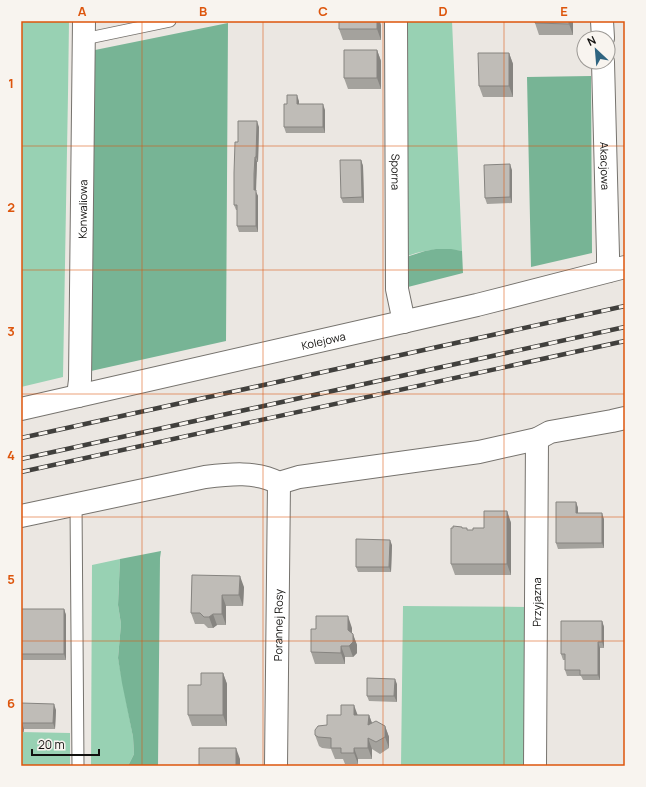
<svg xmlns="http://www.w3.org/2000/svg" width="646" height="787" viewBox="0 0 646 787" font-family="Manrope,sans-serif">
	<rect width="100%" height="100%" fill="#ebe7e2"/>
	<path fill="#98d1b3" d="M21,21H69L68,94L63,377L21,387Z
		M402,21H452L462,251C442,248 422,249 403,258Z
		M120,559L118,605L121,624L118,658L133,737L134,754L128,766H91L92,565Z
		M403,606L526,607V766H401Z
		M21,732L70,733V766H21Z"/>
	<path fill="#77b495" d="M228,23L226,341L91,371L95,50Z
		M591,76L592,253L531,267L527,77Z
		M436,249H451L462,251L463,273L404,288L403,258L425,251Z
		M161,551L160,558L158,766H128L134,754L133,737L122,683L118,658L121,624L118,605L120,559Z"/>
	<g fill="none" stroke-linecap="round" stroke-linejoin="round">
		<defs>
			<path id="service" d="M84,39L170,21
				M76,504L78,766"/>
			<g id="minor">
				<path id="s1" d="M396,21L397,289L404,322"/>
				<path d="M602,21L603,38"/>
				<path id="s2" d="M603,62L608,255V271"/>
				<path id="s3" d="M78,396L80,380L84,21"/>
				<path id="s4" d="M21,409L477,305L625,267"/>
				<path d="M21,516L205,477C230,474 256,471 279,483L299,477L479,452L537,439L550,432L612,421L625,418"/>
				<path id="s5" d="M276,766L279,483"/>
				<path id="s6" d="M535,766L537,439"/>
			</g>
		</defs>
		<use href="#service" stroke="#76736e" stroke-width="13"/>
		<use href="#minor" stroke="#76736e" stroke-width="24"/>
		<use href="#service" stroke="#fff" stroke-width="11"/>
		<use href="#minor" stroke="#fff" stroke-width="22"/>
		<defs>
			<path id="rail" d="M21,438L625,306
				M21,459L625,327
				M21,472L625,341"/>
		</defs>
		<use href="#rail" stroke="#41403d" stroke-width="4.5"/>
		<use href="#rail" stroke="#f8f4ef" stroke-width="3" stroke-dasharray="9" stroke-linecap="butt"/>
	</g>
	<path fill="#a4a29d" d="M535,21H573V35H539L535,23Z
		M381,25V40H343L339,29Z
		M377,50L381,61V89H348L344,78Z
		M509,53L513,64V97H483L479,86Z
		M299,101V104L325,110V133H286L284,127Z
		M259,127L258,162H257L256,180V192L258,196V232H239L237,226V210H236L234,205Z
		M361,160L363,166L364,203H343L341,198Z
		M512,170V203L487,204L485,198Z
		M576,502L578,508V513L604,519V548L558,549L556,543Z
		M507,511L511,523V575H455L451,564L453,528L462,527V528L468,530H473L484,528Z
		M392,545L391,572H358L356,567Z
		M192,575L244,587L243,606H226V625H217L213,628H208L204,624H195L191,613Z
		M21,609H64L66,615V660H21Z
		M602,621L604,627V648H600V680H583L581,676H567L565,670V660H563L561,654Z
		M352,628V633L357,645V653L353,657H345V664H315L311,652Z
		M223,673L227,684V726H192L188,715L201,685Z
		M397,684V702L369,701L367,696Z
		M21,703L56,710L55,729H24V732H21Z
		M357,715H369L372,723L385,726L389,737V748L380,754L372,749V759H358V764H345L343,759H335L331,749L322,748L319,746L315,735L327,725Z"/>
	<path fill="#868480" d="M377,21H380L381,25V40L377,29Z
		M569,21H573V35L569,24Z
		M377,50L381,61V89L377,78Z
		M509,53L513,64V97L509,86Z
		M297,95L299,101V110L297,104Z
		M323,104L325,110V133L323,127Z
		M257,121L259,127L258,162L256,157Z
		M255,157L257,162L256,192L258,196V232L256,226L254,190Z
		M361,160L363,166L364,203L362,197Z
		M510,164L512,170V203L510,197Z
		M576,502L578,508V519L576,513Z
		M507,511L511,523V575L507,564Z
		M602,513L604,519V548L602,543Z
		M390,540L392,545L391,572L389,567Z
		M240,576L244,587L243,606L239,595Z
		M222,595L226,606V625L222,614Z
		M64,609L66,615V660L64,654Z
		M213,614L217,625L213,628L209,617Z
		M348,616L352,628V641L348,630Z
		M602,621L604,627V648L602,642Z
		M353,634L357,645V653L353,657L349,646Z
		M598,642L600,648V680L598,675Z
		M341,646L345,657V664L341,653Z
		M223,673L227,684V726L223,715Z
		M395,679L397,684V702L394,696Z
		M54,704L56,710L55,729L53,723Z
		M354,705L358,716L354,715Z
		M369,715L373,726L368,725Z
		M22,723L24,729V732L22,727Z
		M385,726L389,737V748L385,737Z
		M368,738L372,749V759L368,748Z
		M236,748L240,759V766H236Z
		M354,748L358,759V764L354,753Z"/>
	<path fill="#bfbcb7" stroke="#868480" d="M339,21H377V29H339Z
		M535,21H569V24L535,23Z
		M344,50H377V78H344Z
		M478,53H509V86H479Z
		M287,95H297V104H323V127H284V104H287Z
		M238,121H257L256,157H255L254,174V190H256V226H237V205H234V173L235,142H238Z
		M340,160H361L362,197L341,198Z
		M510,164V197L485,198L484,165Z
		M556,502H576V513H602V543H556Z
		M484,511H507V564H451V528H453V526L462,527V528H467V530H473V528H484Z
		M356,539L390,540L389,567H356Z
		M192,575L240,576L239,595H222V614H213L209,617H204L200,613H191Z
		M21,609H64V654H21Z
		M316,616H348V630L353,634V642L349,646H341V653L311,652V629H316Z
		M561,621H602V642H598V675H580V670H565V654H561Z
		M201,673H223V715H188V685H201Z
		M367,678L395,679L394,696H367Z
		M21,703L54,704L53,723H22V727H21Z
		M341,705H354V715H369L368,725L376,721L385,726V737L376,742L368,738V748H354V753H341V748H331V738L318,737L315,735V730L318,726L327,725V715H341Z
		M199,748H236V766H199Z"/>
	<path fill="none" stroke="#dd550c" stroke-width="1" stroke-opacity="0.55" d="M142,21V766M263,21V766M383,21V766M504,21V766M21,146H625M21,270H625M21,394H625M21,517H625M21,641H625"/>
	<g text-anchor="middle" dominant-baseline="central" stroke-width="3" stroke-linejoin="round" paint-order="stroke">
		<g font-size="11" fill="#12110f" stroke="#f8f4ef">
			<text stroke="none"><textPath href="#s2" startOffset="104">Akacjowa</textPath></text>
			<text stroke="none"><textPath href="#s1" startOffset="151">Sporna</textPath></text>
			<text stroke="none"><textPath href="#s3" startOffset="187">Konwaliowa</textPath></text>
			<text stroke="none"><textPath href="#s4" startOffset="310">Kolejowa</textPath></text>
			<text stroke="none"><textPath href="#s6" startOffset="164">Przyjazna</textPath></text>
			<text stroke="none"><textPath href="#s5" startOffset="141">Porannej Rosy</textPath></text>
		</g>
	</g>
	<rect width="646" height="787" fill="none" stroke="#f8f4ef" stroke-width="44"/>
	<g transform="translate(596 50) rotate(334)"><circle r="19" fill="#f8f4ef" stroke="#9c9995"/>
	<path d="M0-3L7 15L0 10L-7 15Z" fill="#2f6480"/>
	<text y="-6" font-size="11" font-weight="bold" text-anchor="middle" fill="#12110f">N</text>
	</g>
	<path d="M32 749v6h67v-6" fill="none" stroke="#12110f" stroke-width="2"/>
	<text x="38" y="749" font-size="12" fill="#12110f" stroke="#f8f4ef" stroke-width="3" paint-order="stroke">20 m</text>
	<rect x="22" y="22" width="602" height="743" fill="none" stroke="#dd550c" stroke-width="1.5"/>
	<g font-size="13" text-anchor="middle" font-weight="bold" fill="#dd550c">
		<text x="82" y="16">A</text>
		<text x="203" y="16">B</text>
		<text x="323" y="16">C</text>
		<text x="443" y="16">D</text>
		<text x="564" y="16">E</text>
		<text x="11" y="88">1</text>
		<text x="11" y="212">2</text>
		<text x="11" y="336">3</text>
		<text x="11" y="460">4</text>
		<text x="11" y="584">5</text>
		<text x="11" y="708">6</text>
	</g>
</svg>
